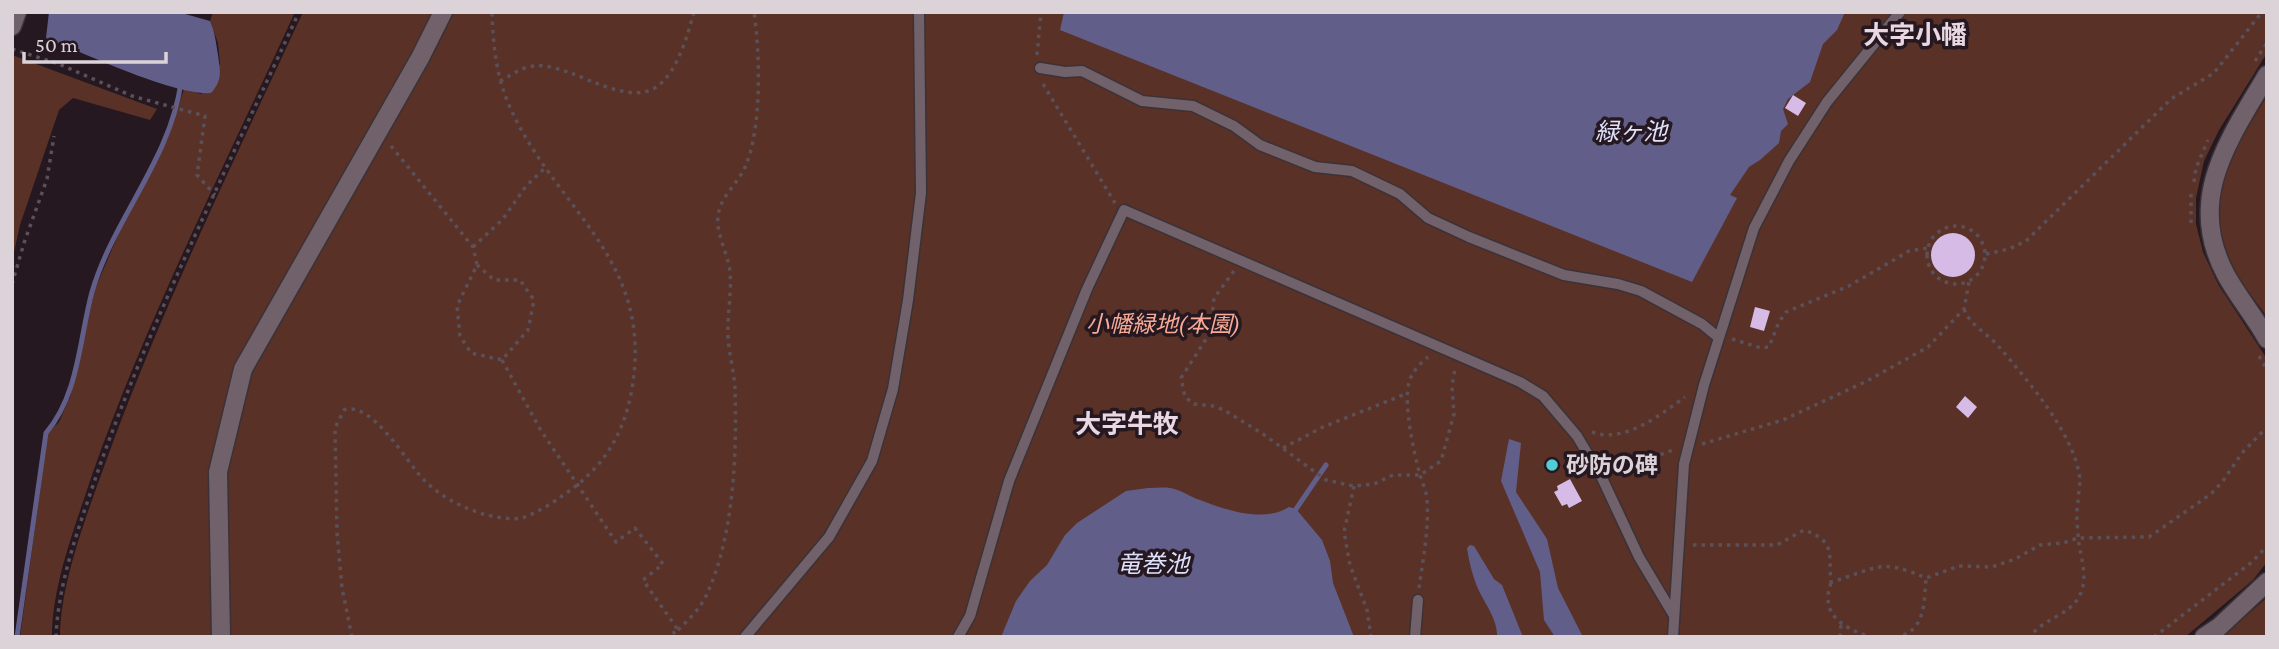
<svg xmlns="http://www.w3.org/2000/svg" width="2279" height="649" viewBox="0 0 2279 649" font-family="'Crimson Pro','Noto Sans JP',serif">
	<rect width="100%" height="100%" fill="#251820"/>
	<path fill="#593127" d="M213,12H295C225,165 146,320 91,478C75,527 52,585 52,637H20L48,433L59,422L70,397L95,289L121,228L167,140L184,89L201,94L220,64L218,43L210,21Z
		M303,12H2267V53L2219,130L2204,161L2196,198V224L2203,252L2218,284L2267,359V562L2253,580L2185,637H60C60,584 87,514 105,464C161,309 234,161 303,12Z
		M12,55L157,109L150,120L73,98L59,110L20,225L12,261Z
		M2267,96V317C2257,302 2244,288 2236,272C2199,203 2230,156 2267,96Z
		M2267,597V637H2221L2262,602Z"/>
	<path fill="#615f8a" d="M49,12H178L210,21C215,32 216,43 218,55C220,71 223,80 211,93C175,96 84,53 46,38Z
		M1064,12H1845L1837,30L1823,44L1810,82L1788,99L1783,109L1788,124L1781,131L1779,143L1760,160L1749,167L1730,195L1737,198L1692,282L1060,30Z
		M1509,439L1521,443L1516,492L1547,539L1558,588L1583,637H1555L1544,620L1540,572L1501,481Z
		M1148,488C1155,488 1163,487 1170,488C1180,489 1190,497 1200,500C1225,510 1265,523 1289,507L1296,509L1322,540L1330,561L1333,583L1354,637H1001L1016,601L1030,581L1047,565L1065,535L1077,523L1126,491Z
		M1470,545L1474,546L1494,579L1502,585L1523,637H1497C1498,621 1486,605 1479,591C1473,578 1469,562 1467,548Z"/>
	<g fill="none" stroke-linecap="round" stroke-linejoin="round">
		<path stroke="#615f8a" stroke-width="5" d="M1292,515L1326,465
			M17,637L46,433C79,394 79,340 92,292C113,219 171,159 181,82"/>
	</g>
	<path fill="#d6bbe6" d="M1793,95L1806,103L1798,116L1785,108Z
		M1931 255a22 22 0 1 1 44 0a22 22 0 1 1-44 0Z
		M1755,307L1770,311L1764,331L1750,327Z
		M1965,396L1977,407L1968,418L1956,407Z
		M1570,479L1582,501L1569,508L1567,504L1562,506L1554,492L1558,490L1557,486Z"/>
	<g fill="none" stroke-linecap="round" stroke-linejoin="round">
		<defs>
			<path id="service" d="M1040,68L1065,72L1082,71L1142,101L1193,106L1234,126L1260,145L1315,167L1352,171L1400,194L1428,218L1469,237L1564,275L1618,284L1641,291L1702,324L1719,338
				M745,637L829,537L872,461L893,389L908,300L921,193L919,12
				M958,637L970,616L1009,481L1087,289L1124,210L1520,382L1543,396L1577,436L1602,478L1639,557L1673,614
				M1415,637L1418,600
				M1673,637L1684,464L1704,385L1754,228L1789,161L1827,102L1900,12"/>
			<path id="minor" d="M12,26L17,12
				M2267,75C2229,140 2185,199 2226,275C2238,297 2255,317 2267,339
				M221,637L218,472L243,369L420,58L443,12
				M2204,637L2219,627L2267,582"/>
		</defs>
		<use href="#service" stroke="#3b3238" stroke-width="13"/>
		<use href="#minor" stroke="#3b3238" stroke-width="21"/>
		<path stroke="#5c5058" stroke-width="3.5" stroke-dasharray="3.5 5" stroke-linecap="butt" d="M12,49L59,64L132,96L205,116L197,175L215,195
			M1037,55L1041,12
			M2255,61L2267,43
			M500,81C509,77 518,69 529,67C543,63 558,69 571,73C592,81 621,96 644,92C674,87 687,37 694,12
			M1043,84L1115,203
			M391,146L473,247L477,265L457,306L460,336L471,353L502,360L528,330L534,300L520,280H494L477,265
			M2194,182L2196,168L2208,140
			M2191,223V193
			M1927 255a29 29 0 1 1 58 0a29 29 0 1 1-58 0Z
			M473,247L503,219L526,186L546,167
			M1986,254L2009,249L2026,241L2171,99L2214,73L2262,12
			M1234,271L1214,298L1210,333L1181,378L1185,397L1194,404L1213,406L1224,410L1263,434L1326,480L1354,486L1374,484L1393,475H1420L1441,461L1454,414L1452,386L1455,369
			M12,284L24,243L47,179L54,136
			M1964,309C1970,326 1989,334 2000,348C2028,381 2076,436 2080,480C2080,487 2078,495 2078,502C2076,512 2077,523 2078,534C2079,556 2090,576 2079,597C2068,616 2042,619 2030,637
			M1732,339L1761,348L1769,347L1779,322L1786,312L1849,286L1909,251L1928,248
			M2259,356L2267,369
			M502,360L540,429L616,542L635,528L663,564L643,580L678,630L667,637
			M1592,432C1624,444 1660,415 1685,397
			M1702,444L1783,420L1867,381L1928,347L1964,309L1969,282
			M1283,448L1323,427L1408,393
			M1613,473L1675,449
			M1354,486L1344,532L1350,565L1367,610L1371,637
			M1693,545H1777L1804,530C1837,541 1828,556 1831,582C1877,569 1878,557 1926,578L1959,566L1992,567L2015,559L2040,545L2063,543L2078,538L2149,537L2211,494L2223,481L2242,453L2267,427
			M1831,583C1819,615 1845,629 1871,637
			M1419,588C1423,559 1429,529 1427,501C1427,491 1422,483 1420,475C1414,454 1403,402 1409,383C1411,373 1420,363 1428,357
			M678,630C688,620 698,611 705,598C734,539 737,454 735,389C734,371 729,354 728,336C727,315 732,293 730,272C728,253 716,235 718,216C720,196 739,183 746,165C762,126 760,54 754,12
			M56,637C58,581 81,521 99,468C154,312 230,163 299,12
			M352,637L342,588L337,533L335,428L344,410C372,400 407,463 424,480C441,497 461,507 483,514C495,517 513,521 525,517C538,512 551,504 562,496C600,471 622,439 631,394C657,259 556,212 509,105C496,75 493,45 492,12
			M1840,637L1841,625
			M1895,637C1926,633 1924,602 1926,578
			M2154,637L2252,562L2267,546"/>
		<use href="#service" stroke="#71616b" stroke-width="10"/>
		<use href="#minor" stroke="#71616b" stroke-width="18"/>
	</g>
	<circle fill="#52ccd6" stroke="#251820" stroke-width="2.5" cx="1552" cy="465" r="7"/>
	<g text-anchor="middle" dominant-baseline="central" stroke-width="7" stroke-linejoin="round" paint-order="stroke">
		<g font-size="23" font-style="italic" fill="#f8aa96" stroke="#251820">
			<text x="1163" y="324">小幡緑地(本園)</text>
		</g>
		<g font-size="23" font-weight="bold" fill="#dcd3d9" stroke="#251820" text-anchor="start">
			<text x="1566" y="465">砂防の碑</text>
		</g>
		<g font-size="24" font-style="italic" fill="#dfe0fc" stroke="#251820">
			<text x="1631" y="131">緑ヶ池</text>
			<text x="1153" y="563">竜巻池</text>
		</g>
		<g font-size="26" font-weight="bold" fill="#e9d7e2" stroke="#251820">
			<text x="1915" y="35">大字小幡</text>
			<text x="1127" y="424">大字牛牧</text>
		</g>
	</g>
	<rect width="2279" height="649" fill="none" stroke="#dcd3d9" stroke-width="28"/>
	<path d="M24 52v10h142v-10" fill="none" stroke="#dcd3d9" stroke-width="3.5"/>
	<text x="35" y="52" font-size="21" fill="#dcd3d9" stroke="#251820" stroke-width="5" paint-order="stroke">50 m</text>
</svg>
